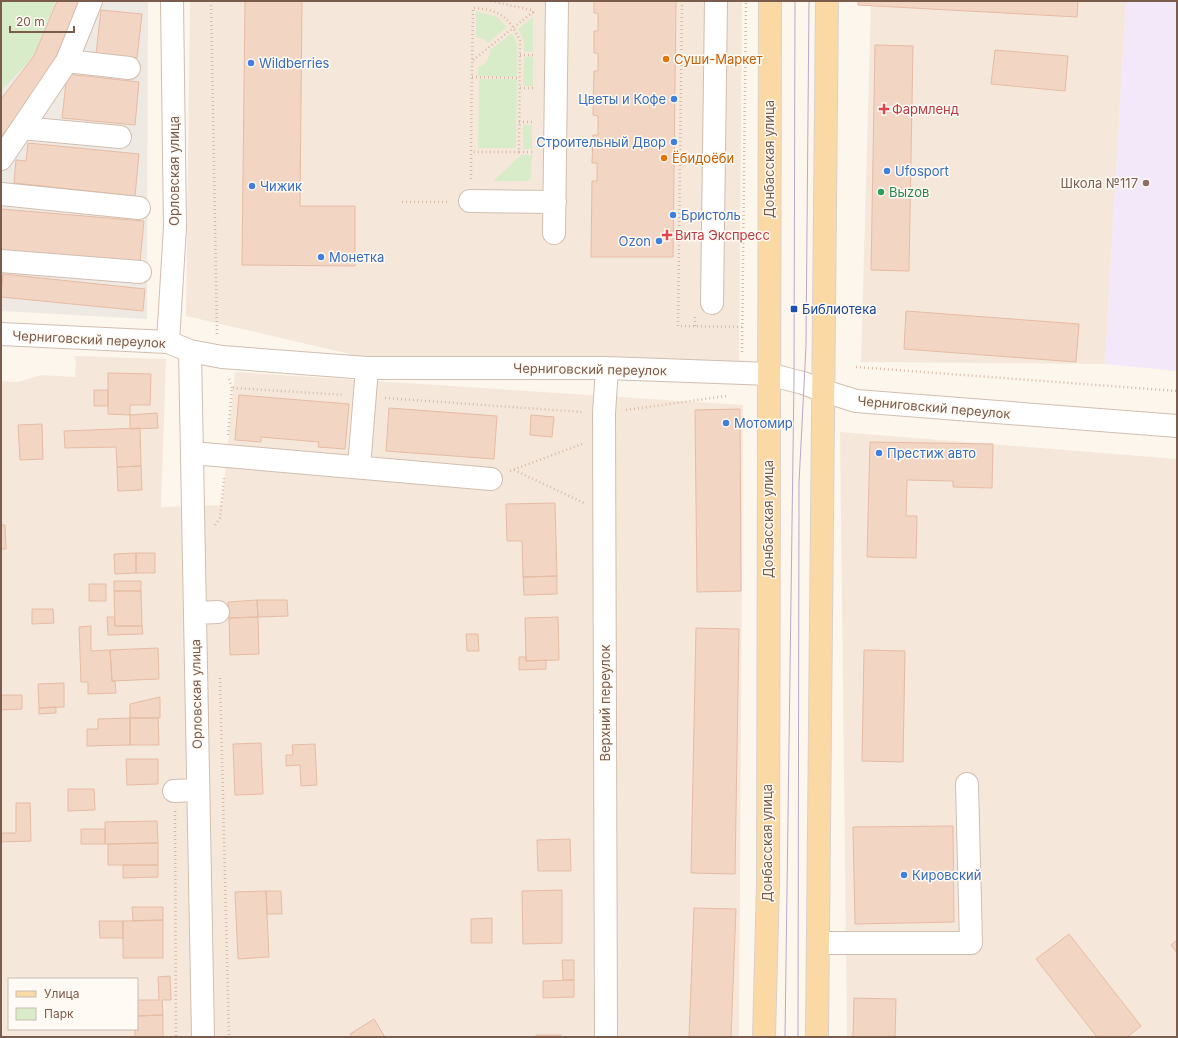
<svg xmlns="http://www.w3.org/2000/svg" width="1178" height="1038" viewBox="0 0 1178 1038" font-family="Inter,sans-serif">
	<rect width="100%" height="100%" fill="#fdf6ec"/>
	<path fill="#f5e8da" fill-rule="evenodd" d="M190,1H742L739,368H410L186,316Z
		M871,1H1126L1105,364L861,362Z
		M74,356L166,359L161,507L222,505L235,372L743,405L739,1037H1V381L18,382L41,375L75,377L76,360ZM9,979H137V1029H9Z
		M840,432L1177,459V1037H847Z"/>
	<path fill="#efe9e4" d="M57,1H148L147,319L1,311V91L34,56Z"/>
	<path fill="#f3e8fa" d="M1126,1H1177V371L1105,364Z"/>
	<path fill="#d8ecc9" d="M1,1H56L34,56L1,91Z
		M476,11L497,17L507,27L488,43L482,38L476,37Z
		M533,17V52H524V41L518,29Z
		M512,33L517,43V77L478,76V67C487,64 489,59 490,50Z
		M524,57H533V86H523Z
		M479,79H517L516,148H478Z
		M523,125H532V149H523Z
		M521,155H532L531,178L528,181H493Z"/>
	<path fill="#f3d5c3" stroke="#e6bba3" d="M57,1H82L54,68L1,137V99L34,56Z
		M245,1H302L300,206H355V266L242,265Z
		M594,1H676L673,257H591L592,181H597V163H592L593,135H598V116L593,115L594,71H598V53H594V31H598V13H594Z
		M858,1H1078L1077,17L858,5Z
		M101,10L142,14L137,58L96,54Z
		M875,45L913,46L909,271L871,270Z
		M995,50L1068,56L1065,91L991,84Z
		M67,74L139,82L135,125L62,118Z
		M28,143L139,154L135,196L14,183L16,160L26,161Z
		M1,209L144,221L140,262L1,250Z
		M3,274L145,289L143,311L1,297Z
		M906,311L1079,324L1076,362L904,349Z
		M108,373L151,374L150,405H130V415L108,414Z
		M94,390H108V406H94Z
		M239,395L349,404L345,449L318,447L319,442L261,437V442L235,440Z
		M389,408L497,416L494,459L386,451Z
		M740,409L741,591L697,592L695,410Z
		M157,413L158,428L130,429V415Z
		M531,415L554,417L552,437L530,435Z
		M42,424L43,459L20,460L18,425Z
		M140,428L141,466L117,467L116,447L65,448L64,431Z
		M870,442L993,444L992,488L953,487V481L907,480L906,516H917L916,558L867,557Z
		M141,466L142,490L118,491L117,467Z
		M555,503L557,576L523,577L522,541H507L506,504Z
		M1,525H5L6,549H1Z
		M136,553V573L115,574L114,554Z
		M136,553H155V573H136Z
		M557,576V594L524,595L523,577Z
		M114,581H141V591H114Z
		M89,584H106V601H89Z
		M114,591H141L142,626H115Z
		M257,600L258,617L229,618L228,602Z
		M257,600H287L288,616L258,617Z
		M32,609H53L54,623L32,624Z
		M107,617H114L115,626H142L143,634L108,635Z
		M258,617L259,654L230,655L229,618Z
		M558,617L559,660L526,661L525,618Z
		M91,626V651L110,650L112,681H115L116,693L88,694V682H81L79,627Z
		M696,628L739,629L735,874L691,873Z
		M466,634H478L479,651H467Z
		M158,648L159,679L112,681L110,650Z
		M864,650L905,651L903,762L862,761Z
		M519,657H526V661L546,660V669L519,670Z
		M64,683V707L39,708L38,684Z
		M1,695H22V709L1,710Z
		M160,697V718H130V704Z
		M56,707V713L39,714V708Z
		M130,718H158L159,745H130Z
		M130,718V745L87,746V729H98V719Z
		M261,743L263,794L235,795L233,744Z
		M315,744L317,785L301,786L300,765L286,766V755H293L292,745Z
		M126,759H158V784L127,785Z
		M68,789H94L95,810L68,811Z
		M16,803H30L31,841L1,842V833H16Z
		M157,821L158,843L105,844V822Z
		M953,826L954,922L855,924L853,827Z
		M81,829H105V844H81Z
		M570,839L571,871H538L537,840Z
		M158,843V865H108V844Z
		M123,865H158V877L123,878Z
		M562,890V943L523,944L522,891Z
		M266,891L269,957L238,959L235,892Z
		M266,891H281L282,914H267Z
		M132,907H163V920L133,921Z
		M694,908L736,909L731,1037H689Z
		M492,918V943H471V919Z
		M163,920V958H123V921Z
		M99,921H123V938H100Z
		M1069,934L1141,1026L1127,1037H1097L1036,959Z
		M1177,940V953L1171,945Z
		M562,960H574V980H563Z
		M170,976L171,1000H162L163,1015L137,1016V1000H159L158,977Z
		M574,980V997L543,998V981Z
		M854,998L896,999L895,1037H853Z
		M163,1015V1037H135V1029H137V1016Z
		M374,1019L385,1037H352L350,1034Z
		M536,1035H561V1037H536Z"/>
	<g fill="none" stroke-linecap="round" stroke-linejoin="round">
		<defs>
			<path id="minor" d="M67,61L129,68
				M22,128L120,137
				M1,159L67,61L91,1
				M1,194L139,208
				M470,201L555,202
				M554,233L557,1
				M1,261L140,272
				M712,303L716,1
				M1,334L168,342L190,351L222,357L367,368H607L768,374L803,383L824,391L856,401L1177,426
				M168,342L175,227L172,1
				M190,351L203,1037
				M192,453L491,479
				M359,467L367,368
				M195,613L218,612
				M174,791L198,790
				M818,943H971L967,784
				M606,1037L604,413L607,368"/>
			<path id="major" d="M764,1037L768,882L770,1
				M817,1037L827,1"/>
		</defs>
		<use href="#minor" stroke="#d1beb0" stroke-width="24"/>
		<use href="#major" stroke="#dad1cd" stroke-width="24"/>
		<path stroke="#d9b8a5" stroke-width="2.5" stroke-dasharray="1 3" stroke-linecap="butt" d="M211,1L217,334
			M491,1L531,10L534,13
			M682,1L678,326L742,327
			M520,55H536
			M473,60L533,12
			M472,77L520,78
			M520,88H535
			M519,122H535
			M519,152H535
			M471,179C471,122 472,65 473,8C498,9 510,17 520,41L519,152H471
			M402,202H450
			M695,326V317
			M742,352L746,1
			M856,367L1177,391
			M229,379L232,388
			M385,398L582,412
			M626,410L726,396
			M228,435L232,388L344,395
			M514,470L584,503
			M510,471L582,444
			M215,525L220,518L224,478
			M220,678L229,1037
			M175,811L176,1037"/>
		<use href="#minor" stroke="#fff" stroke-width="22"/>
		<use href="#major" stroke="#fbd9a5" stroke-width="22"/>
		<path stroke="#b9a8c9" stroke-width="1" d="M785,1037L794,380L795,1
			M798,1037L799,483L806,346L809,1"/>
	</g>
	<g fill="#e8710a" stroke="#fffaf3" stroke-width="1.5">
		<circle cx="666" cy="59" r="4"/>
		<circle cx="664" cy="158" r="4"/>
	</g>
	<g fill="#3f7fe0" stroke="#fffaf3" stroke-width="1.5">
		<circle cx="251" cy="63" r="4"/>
		<circle cx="674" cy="99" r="4"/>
		<circle cx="674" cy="142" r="4"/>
		<circle cx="887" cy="171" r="4"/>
		<circle cx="252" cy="186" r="4"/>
		<circle cx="673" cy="215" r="4"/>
		<circle cx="659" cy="241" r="4"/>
		<circle cx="321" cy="257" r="4"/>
		<circle cx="726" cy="423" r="4"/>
		<circle cx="879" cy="453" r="4"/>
		<circle cx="904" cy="875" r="4"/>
	</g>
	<g fill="#e0444e" stroke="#fffaf3" stroke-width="1.5">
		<path d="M882 103h4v4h4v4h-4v4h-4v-4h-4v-4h4z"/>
		<path d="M665 229h4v4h4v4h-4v4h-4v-4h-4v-4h4z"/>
	</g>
	<circle fill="#8d6e63" stroke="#fffaf3" stroke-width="1.5" cx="1146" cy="183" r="4"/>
	<circle fill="#2e9e5b" stroke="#fffaf3" stroke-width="1.5" cx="881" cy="192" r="4"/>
	<rect fill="#1a4fb4" stroke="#fffaf3" stroke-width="1.5" x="790" y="305" width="8" height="8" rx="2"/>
	<g text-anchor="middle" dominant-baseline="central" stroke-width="3" stroke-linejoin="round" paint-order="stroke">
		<g font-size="13" fill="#c56008" stroke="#fffaf3" text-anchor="start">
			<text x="674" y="59">Суши-Маркет</text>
			<text x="672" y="158">Ёбидоёби</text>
		</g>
		<g font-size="13" fill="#366cbe" stroke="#fffaf3" text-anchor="start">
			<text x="259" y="63">Wildberries</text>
			<text x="666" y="99" text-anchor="end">Цветы и Кофе</text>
			<text x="666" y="142" text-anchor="end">Строительный Двор</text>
			<text x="895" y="171">Ufosport</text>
			<text x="260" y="186">Чижик</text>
			<text x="681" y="215">Бристоль</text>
			<text x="651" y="241" text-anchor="end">Ozon</text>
			<text x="329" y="257">Монетка</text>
			<text x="734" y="423">Мотомир</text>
			<text x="887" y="453">Престиж авто</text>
			<text x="912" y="875">Кировский</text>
		</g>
		<g font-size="13" fill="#be3a42" stroke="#fffaf3" text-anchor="start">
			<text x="892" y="109">Фармленд</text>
			<text x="675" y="235">Вита Экспресс</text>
		</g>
		<g font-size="13" fill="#7a5c4d" stroke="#fffaf3">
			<text transform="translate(769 159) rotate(-90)">Донбасская улица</text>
			<text transform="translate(174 171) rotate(-90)">Орловская улица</text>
			<text transform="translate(89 339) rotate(3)">Черниговский переулок</text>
			<text transform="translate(590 369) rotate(1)">Черниговский переулок</text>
			<text transform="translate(934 407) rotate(5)">Черниговский переулок</text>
			<text transform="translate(768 519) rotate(-90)">Донбасская улица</text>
			<text transform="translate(196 694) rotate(-91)">Орловская улица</text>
			<text transform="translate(605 703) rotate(-90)">Верхний переулок</text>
			<text transform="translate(767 843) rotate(-90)">Донбасская улица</text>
		</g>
		<g font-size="13" fill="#785e54" stroke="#fffaf3" text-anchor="end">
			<text x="1138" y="183">Школа №117</text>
		</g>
		<g font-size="13" fill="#27864d" stroke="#fffaf3" text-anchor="start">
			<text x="889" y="192">Выzов</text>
		</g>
		<g font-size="13" fill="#164399" stroke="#fffaf3" text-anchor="start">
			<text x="802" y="309">Библиотека</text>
		</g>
	</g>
	<rect width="1178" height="1038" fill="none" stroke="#7a5c4d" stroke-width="4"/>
	<rect x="8" y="978" width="130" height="52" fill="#fffaf3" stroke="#cabbb1"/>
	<rect x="16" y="991" width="20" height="6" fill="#fbd9a5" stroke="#cabbb1"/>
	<text x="44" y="998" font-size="12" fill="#7a5c4d">Улица</text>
	<rect x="16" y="1008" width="20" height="12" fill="#d8ecc9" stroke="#cabbb1"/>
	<text x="44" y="1018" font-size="12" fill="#7a5c4d">Парк</text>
	<path d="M10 26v6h64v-6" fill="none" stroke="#7a5c4d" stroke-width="2"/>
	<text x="16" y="26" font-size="12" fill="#7a5c4d" stroke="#fffaf3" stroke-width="3" paint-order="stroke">20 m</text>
</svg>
